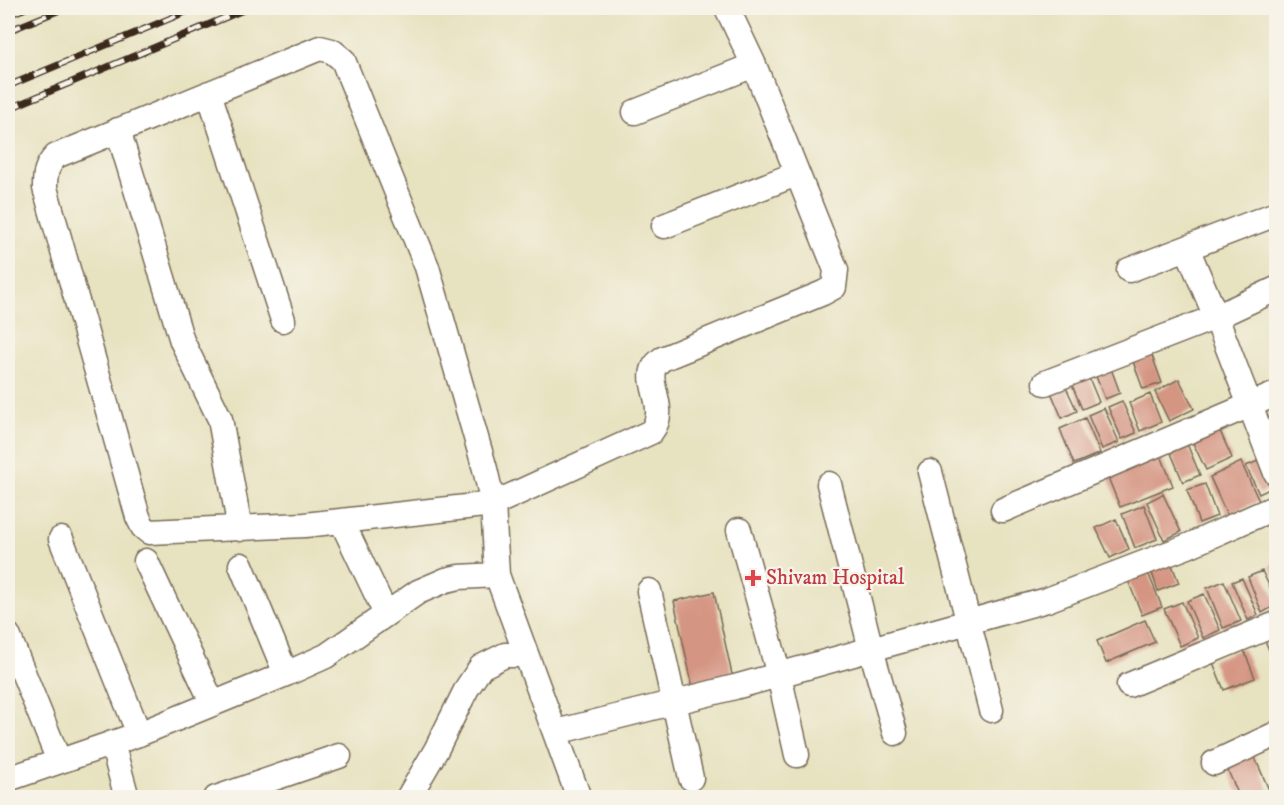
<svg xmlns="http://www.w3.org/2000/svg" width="1284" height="805" viewBox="0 0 1284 805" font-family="'IM FELL DW Pica',serif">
	<rect width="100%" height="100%" fill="#f7f3e8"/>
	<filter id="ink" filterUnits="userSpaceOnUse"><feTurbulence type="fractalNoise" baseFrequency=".0167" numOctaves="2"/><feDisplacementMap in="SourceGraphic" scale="12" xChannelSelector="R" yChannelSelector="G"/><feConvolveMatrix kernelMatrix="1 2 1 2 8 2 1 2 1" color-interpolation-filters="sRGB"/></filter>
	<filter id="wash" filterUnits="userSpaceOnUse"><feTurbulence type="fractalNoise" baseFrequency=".008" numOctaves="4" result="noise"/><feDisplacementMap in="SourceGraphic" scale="24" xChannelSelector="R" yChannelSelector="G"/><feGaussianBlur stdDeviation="1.35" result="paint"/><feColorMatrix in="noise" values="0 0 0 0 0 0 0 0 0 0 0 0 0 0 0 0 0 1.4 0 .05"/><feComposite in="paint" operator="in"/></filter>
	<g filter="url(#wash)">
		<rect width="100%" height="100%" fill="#e7e2c0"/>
		<g id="blocks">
			<path fill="#d59583" d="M1150,350L1162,383L1143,389L1131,356Z
				M1109,363L1120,393L1105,399L1093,369Z
				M1087,373L1099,402L1082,409L1070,380Z
				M1179,379L1194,409L1169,421L1155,392Z
				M1064,383L1077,411L1062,418L1050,390Z
				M1150,394L1161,422L1140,431L1129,403Z
				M1122,401L1136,433L1122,439L1108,407Z
				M1104,408L1119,442L1102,449L1088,415Z
				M1085,418L1100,453L1074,464L1060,429Z
				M1220,431L1232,458L1206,470L1193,443Z
				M1185,439L1200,475L1183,482L1168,446Z
				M1160,453L1173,486L1120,507L1107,475Z
				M1263,459L1276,486L1259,494L1246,466Z
				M1241,462L1259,501L1227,515L1210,477Z
				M1205,484L1217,516L1199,523L1187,490Z
				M1163,494L1181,532L1164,540L1147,502Z
				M1144,505L1157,539L1135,548L1122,514Z
				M1116,519L1129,549L1110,558L1096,528Z
				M1170,560L1179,583L1158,591L1150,567Z
				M1276,563V581L1270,565Z
				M1147,570L1162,607L1142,615L1127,578Z
				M1262,571L1276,600V605L1262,613L1248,577Z
				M1242,578L1258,615L1248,620L1232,582Z
				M1224,581L1241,621L1223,628L1207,588Z
				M714,592L733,679L693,688L674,601Z
				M1204,594L1220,630L1203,638L1187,601Z
				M1182,602L1198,638L1180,646L1164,609Z
				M1145,620L1155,642L1106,663L1097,641Z
				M1276,628V666L1262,634Z
				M1243,648L1255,678L1224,690L1212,660Z
				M1253,753L1269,790L1252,798H1240L1225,764Z"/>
		</g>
	</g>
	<g filter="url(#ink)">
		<use href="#blocks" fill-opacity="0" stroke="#776a57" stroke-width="1.5"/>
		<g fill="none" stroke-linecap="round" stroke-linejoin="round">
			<defs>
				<path id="minor" d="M209,93L283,320
					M635,112L754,65
					M118,130L182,341L220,419L240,529
					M664,226L796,174
					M1187,248L1216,317L1276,473
					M1129,270L1276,214
					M1045,383L1216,317L1276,289
					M930,472L991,710
					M829,484L871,649L895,733
					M1003,510L1276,394
					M342,522L386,614
					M739,530L779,675L797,755
					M61,539L139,734
					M146,561L213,704
					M241,565L286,674
					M649,591L691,778
					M8,635L59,761
					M1129,685L1276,624
					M556,732L735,687L1047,600L1188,546L1276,507
					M112,743L127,798
					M1214,763L1276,734
					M8,779L139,734L286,674L326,656L418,592L446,580L459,577L497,575
					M216,798L339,756
					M408,798L436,750L467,688L481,667L505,655H526
					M579,798L497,575L493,504L485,469L427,267L343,60L332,51L320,48L56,156C46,166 45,174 45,188L138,517L143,527L149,532L305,525L493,504L651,432C670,409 644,383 655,366C657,363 660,361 662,359L823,293L834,287L836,270L754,65L727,8"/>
			</defs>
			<use href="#minor" stroke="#776a57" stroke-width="27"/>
			<use href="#minor" stroke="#fff" stroke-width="24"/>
			<defs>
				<path id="rail" d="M8,15L26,8
					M8,31L65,8
					M8,86L195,8
					M8,109L248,8"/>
			</defs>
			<use href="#rail" stroke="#3b2a1e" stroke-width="7"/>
			<use href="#rail" stroke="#f7f3e8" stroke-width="4.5" stroke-dasharray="14" stroke-linecap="butt"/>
		</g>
	</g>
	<path fill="#e0444e" stroke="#f7f3e8" stroke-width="2" d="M750 569h6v6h6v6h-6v6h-6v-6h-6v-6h6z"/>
	<g text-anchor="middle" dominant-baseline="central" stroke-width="4.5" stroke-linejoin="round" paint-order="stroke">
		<g font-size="21" fill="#be3a42" stroke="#f7f3e8" text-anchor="start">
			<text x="766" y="578">Shivam Hospital</text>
		</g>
	</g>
	<rect width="1284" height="805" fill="none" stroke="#f7f3e8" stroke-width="30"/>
</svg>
